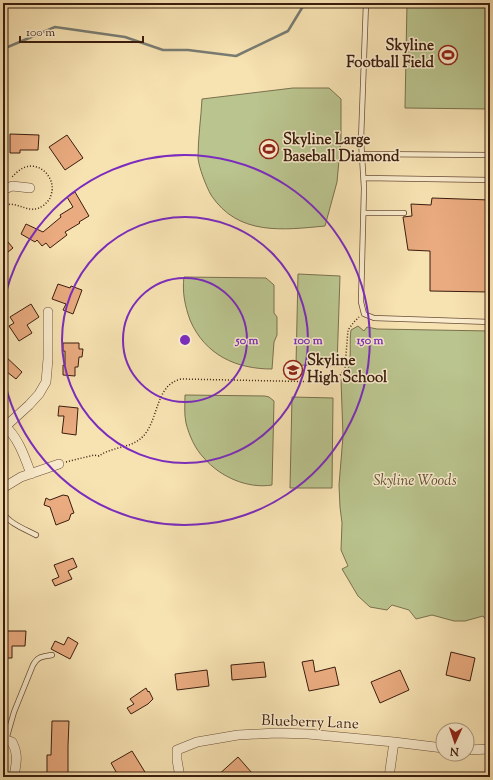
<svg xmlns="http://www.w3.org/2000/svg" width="493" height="780" viewBox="0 0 493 780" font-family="'Sorts Mill Goudy',serif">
	<rect width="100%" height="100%" fill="#f7e2b2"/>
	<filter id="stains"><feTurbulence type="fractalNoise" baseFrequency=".005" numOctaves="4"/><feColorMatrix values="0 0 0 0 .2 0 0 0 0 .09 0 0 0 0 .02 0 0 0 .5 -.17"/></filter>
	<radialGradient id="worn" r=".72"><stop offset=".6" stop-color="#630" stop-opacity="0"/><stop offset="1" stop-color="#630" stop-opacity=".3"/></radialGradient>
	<path fill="#bac48e" stroke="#7a704e" d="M407,3H490V109L405,108Z
		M293,88H329L341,99V138L337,182L325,226C283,230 238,236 211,195C206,186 199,168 198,158C198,138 201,118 202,99Z
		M298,274L340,276L337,366L296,365Z
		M184,277L266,278L274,285V313L277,317V335L274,342L272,369C236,369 205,355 190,320C185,306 182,292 184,277Z
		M358,326L364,331L367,327L377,329L490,331V620H486L483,616L465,621H454L432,615L416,619L409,610L392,605L387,610L370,607L358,596L342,569L348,566L341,550L342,523L340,507L339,485L343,436L341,380C343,377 346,374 348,369C352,358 349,342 351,330Z
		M185,395L265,396L269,397L274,401L272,485C248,489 220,477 204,458C195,449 189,435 186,423C184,414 185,404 185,395Z
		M292,397L333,398L332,488H290Z"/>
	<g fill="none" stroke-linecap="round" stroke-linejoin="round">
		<path stroke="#787c73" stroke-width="2.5" d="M3,49L55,27L125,37L163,50H188L236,56L288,31L305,3"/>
	</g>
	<path fill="#e9ab7f" stroke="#3b1d0e" d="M10,134L39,135L38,150H20V153H10Z
		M67,135L83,158L65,170L49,147Z
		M75,192L89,216L79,222L80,223L65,232L67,235L50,248L46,243L42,246L37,240L35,242L21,234L26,224L43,232L61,217L60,215L73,207L67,197Z
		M432,198L490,200V292L430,291V251L408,250L403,217L412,216L411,204L431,205Z
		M3,236L13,248L3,256Z
		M58,284L70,288L71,286L82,290L73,314L63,310L66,304L52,299Z
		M31,304L39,317L27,325L32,333L19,341L9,326L14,323L10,317Z
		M63,343H79V349H83L82,357H79L78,367H75V376L63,375V365H65V351H63Z
		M3,354L22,372L16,379L7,372L3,376Z
		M59,406L78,408L76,435L62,433L64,416H58Z
		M63,495L68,496L74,513L71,514L69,520L56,525L50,507L44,505L46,498L50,500Z
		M73,558L77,567L68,571L72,579L55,586L52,580L59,577L54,565Z
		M3,631H26L25,646H12V658H3Z
		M68,637L78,643L70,659L51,649L55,641L64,645Z
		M451,652L475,658L470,681L446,675Z
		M313,660L315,672L335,667L339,685L309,691L302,662Z
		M264,662L266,677L232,680L231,665Z
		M207,670L209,686L177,690L175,674Z
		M400,670L409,690L380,703L371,682Z
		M146,688L148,692L149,691L153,699L148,704L131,714L127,708L134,704L130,699Z
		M52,721H69L68,746V777H47V755H51Z
		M132,751L148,777H119L111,763Z
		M238,757L252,773L247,777H216Z"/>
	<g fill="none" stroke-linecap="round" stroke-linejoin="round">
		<defs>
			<path id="service" d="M366,3L361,140L364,188L361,302L364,314L374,318L490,322
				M362,154L488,155L490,154
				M364,178L490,180
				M364,213H404
				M3,513C10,524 25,529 36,535
				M6,740L14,712L33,665C38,656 42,657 52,655"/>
			<path id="minor" d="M3,190L12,186L30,188
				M3,424C18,437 24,455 31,474
				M6,426L29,405L39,394L46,382L48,359V312
				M3,488L21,477L59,464
				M3,739L12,742C19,755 16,763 14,777
				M467,750L490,749
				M180,777L177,760V750L197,742L238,735L276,733L308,734L394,742L443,748
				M389,777L394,742"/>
		</defs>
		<use href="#service" stroke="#6a4e37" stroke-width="6"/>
		<use href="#minor" stroke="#6a4e37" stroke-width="10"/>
		<path stroke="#3b1d0e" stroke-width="1.5" stroke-dasharray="1 2" stroke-linecap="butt" d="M3,206C19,199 28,217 44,205C47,202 50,200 51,195C57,179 40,160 23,168C19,170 15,174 12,177
			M66,462L94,455L99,456C112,446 134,449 145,434C159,416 156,385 181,379L327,382C336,379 341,377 345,367L348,330L354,322L359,317"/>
		<use href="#service" stroke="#faeccd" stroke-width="4.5"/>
		<use href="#minor" stroke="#faeccd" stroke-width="9"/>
	</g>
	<g fill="none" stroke="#7b2cbf" stroke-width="2">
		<circle cx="185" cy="340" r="62"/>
		<circle cx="185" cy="340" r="123"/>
		<path d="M3 306A185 185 0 1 1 3 374"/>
	</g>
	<defs>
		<symbol id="stadium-ring" viewBox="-11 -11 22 22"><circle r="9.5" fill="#faeccd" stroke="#8f2418" stroke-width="1.5"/><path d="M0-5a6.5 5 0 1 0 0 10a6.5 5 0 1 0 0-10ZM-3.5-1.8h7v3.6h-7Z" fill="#8f2418"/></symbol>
		<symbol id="school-ring" viewBox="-11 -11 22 22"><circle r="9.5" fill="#faeccd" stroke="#8f2418" stroke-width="1.5"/><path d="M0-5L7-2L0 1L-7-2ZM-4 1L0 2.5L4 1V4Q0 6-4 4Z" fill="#8f2418"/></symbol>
	</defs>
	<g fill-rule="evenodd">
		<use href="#stadium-ring" x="437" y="44" width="22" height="22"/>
		<use href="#stadium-ring" x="258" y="138" width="22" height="22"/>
		<use href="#school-ring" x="282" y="359" width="22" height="22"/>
	</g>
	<g text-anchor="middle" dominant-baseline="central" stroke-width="3" stroke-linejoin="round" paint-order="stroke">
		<g font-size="15" font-weight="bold" fill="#3b1d0e" stroke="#faeccd" text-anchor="start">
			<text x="434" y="46" text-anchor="end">Skyline<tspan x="434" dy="17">Football Field</tspan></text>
			<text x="283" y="140">Skyline Large<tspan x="283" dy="17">Baseball Diamond</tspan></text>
			<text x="307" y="361">Skyline<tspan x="307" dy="17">High School</tspan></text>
		</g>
		<g font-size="15" font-style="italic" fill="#614f34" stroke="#faeccd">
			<text x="415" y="481">Skyline Woods</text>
		</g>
		<g font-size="15" fill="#3b1d0e" stroke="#faeccd">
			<text transform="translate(310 723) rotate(2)">Blueberry Lane</text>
		</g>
	</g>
	<circle cx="185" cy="340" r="6" fill="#7b2cbf" stroke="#faeccd" stroke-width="2"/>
	<g font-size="12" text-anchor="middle" font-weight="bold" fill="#7b2cbf" stroke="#faeccd" stroke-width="3" stroke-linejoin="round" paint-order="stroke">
		<text x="247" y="344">50 m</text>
		<text x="308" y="344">100 m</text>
		<text x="370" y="344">150 m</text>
	</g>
	<rect width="493" height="780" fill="none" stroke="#f7e2b2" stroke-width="16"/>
	<rect x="4" y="4" width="485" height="772" fill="none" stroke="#3b1d0e" stroke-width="2"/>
	<rect x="8" y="8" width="477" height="764" fill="none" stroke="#3b1d0e"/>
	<g transform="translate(455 742) rotate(183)"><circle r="19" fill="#faeccd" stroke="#ae9981"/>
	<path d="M0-3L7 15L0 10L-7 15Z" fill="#8f2418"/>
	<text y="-6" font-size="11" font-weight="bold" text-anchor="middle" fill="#3b1d0e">N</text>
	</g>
	<path d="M20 36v6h123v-6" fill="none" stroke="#3b1d0e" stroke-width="2"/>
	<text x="26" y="36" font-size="12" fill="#3b1d0e" stroke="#faeccd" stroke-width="3" paint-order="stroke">100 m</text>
	<rect width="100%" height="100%" filter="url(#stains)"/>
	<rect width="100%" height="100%" fill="url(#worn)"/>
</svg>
